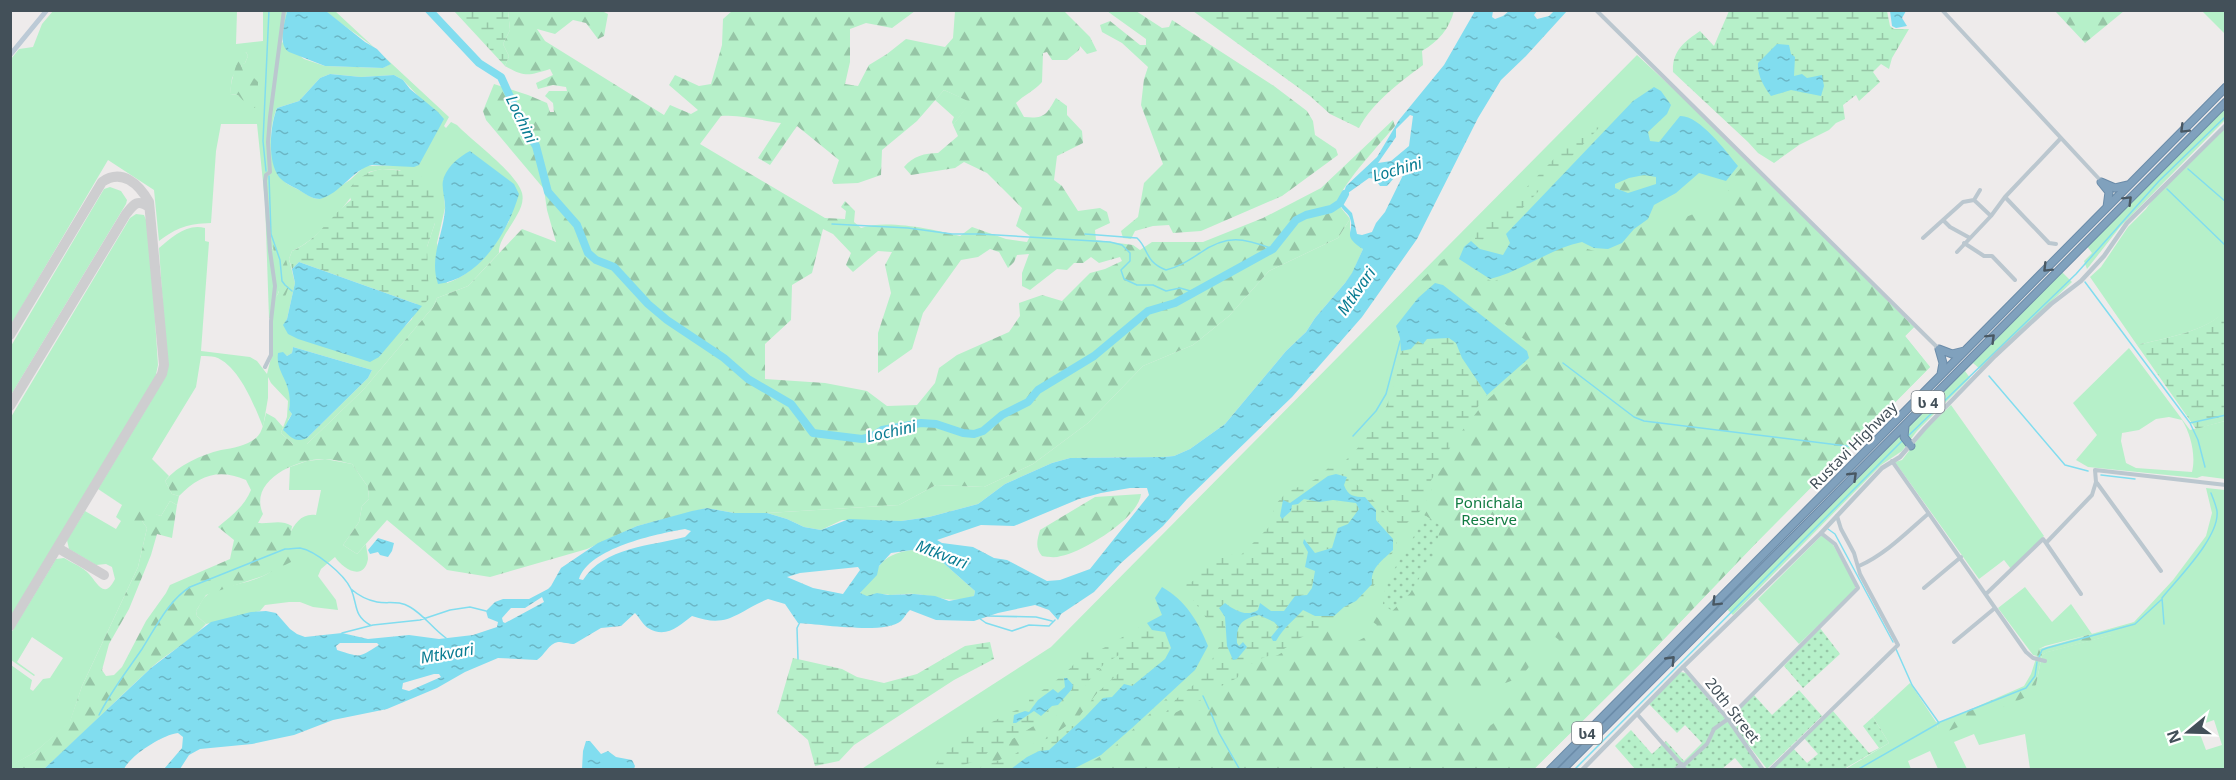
<svg xmlns="http://www.w3.org/2000/svg" width="2236" height="780" viewBox="0 0 2236 780" font-family="'Noto Sans','Noto Sans Georgian',sans-serif">
	<defs>
		<pattern id="forest-firs" width="22" height="20" patternUnits="userSpaceOnUse" patternTransform="scale(1.5)"><rect width="22" height="20" fill="#b6f0c9"/><path d="M5 1l3.5 6h-7zM16 11l3.5 6h-7z" fill="#96c5a6"/></pattern>
		<pattern id="wetland-marsh" width="20" height="14" patternUnits="userSpaceOnUse" patternTransform="scale(1.5)"><rect width="20" height="14" fill="#b6f0c9"/><path d="M1 5h8M5 5V1M11 12h8M15 12V8" fill="none" stroke="#96c5a6"/></pattern>
		<pattern id="garden-dots" width="8" height="8" patternUnits="userSpaceOnUse" patternTransform="scale(1.5)"><rect width="8" height="8" fill="#b6f0c9"/><path d="M2 2h.1M6 6h.1" fill="none" stroke="#96c5a6" stroke-width="1.8" stroke-linecap="round"/></pattern>
		<pattern id="water-ripples" width="26" height="14" patternUnits="userSpaceOnUse" patternTransform="scale(1.5)"><rect width="26" height="14" fill="#81ddef"/><path d="M2 4q2-2 4 0t4 0M15 11q2-2 4 0t4 0" fill="none" stroke="#6bb6c5"/></pattern>
	</defs>
	<rect width="100%" height="100%" fill="#eeebeb"/>
	<path fill="#b6f0c9" fill-rule="evenodd" d="M53,11H237L236,44L263,41V11H287L282,42L304,59L325,66L383,68L390,64C376,44 345,29 326,11H335L449,117L444,126L446,128L451,122L457,125C472,141 517,173 522,193C524,201 521,208 517,215C511,227 498,241 499,253L468,286L437,298L433,307L364,389L307,444H293L281,433L287,417L288,401L271,383L268,377V398L263,427C255,407 239,365 215,357C211,356 206,356 201,356L196,387L152,459L169,476L165,481L172,494L179,496L177,505L170,501L161,516L154,514L142,521L147,528L138,567L82,686L70,722L35,752L11,766V665L32,680L30,689L33,691L43,679L50,678L63,658L32,637L17,662L35,675L34,676L11,660V633L56,559L64,558C72,563 83,567 89,574C97,582 104,601 115,579L112,567L106,564L96,565L69,549L67,540L85,511L116,529L121,521L116,517L122,505L98,489L151,401L167,367L159,248C172,237 187,223 205,228V241L209,242L201,351L250,357L257,361L267,374L272,354L273,319L269,318L265,201L257,124H221L216,151L211,223C187,224 178,227 159,241L154,190L108,160L11,325V59L19,49L33,47L42,24ZM246,52L248,56L245,63L241,64L246,102L238,95L230,94L232,78ZM330,74L361,77L394,75L403,80L424,102L438,112L419,165L365,166L350,180L320,199C312,199 306,194 299,190C294,187 287,185 283,180C268,162 268,130 277,108L299,101L320,78ZM382,169L400,170L435,223L427,247V263L412,319L391,340L379,357L284,325L287,319L295,283L289,259L292,251C319,240 353,197 369,172ZM443,179L509,221C494,247 476,273 447,283L437,243L445,208ZM272,247L286,264L289,279L276,297C285,284 277,261 272,247ZM293,347L372,370L368,378L307,438L288,420L292,414L289,410C293,392 285,371 283,353L287,356L292,353Z
		M1637,55L1679,94L1914,327L1905,336L1930,367L1756,543L1642,662L1534,769L860,770L1051,647Z
		M944,90L971,102L953,125L952,122L954,117L935,100Z
		M2225,105V120L2120,227L2087,269L2084,261L2092,253L2086,245Z
		M2225,127L2226,310C2209,331 2162,339 2137,345L2090,277L2101,267L2128,227L2146,209L2156,195L2177,174L2187,166Z
		M110,187L121,191L127,200L126,204L11,395V346L104,189Z
		M136,214L144,215L149,227L158,365L155,379L11,619V417L130,218Z
		M1350,219V232L1363,249L1352,274L1345,283L1315,318L1306,332L1286,351L1225,424L1190,449L1174,456L1164,457L1070,458L1052,463L1005,484L978,504L929,517L901,521L842,520L821,530L804,527L787,519L767,513L899,505L936,485L984,487L1033,464L1088,423L1143,366L1193,345L1229,316L1269,271L1338,238Z
		M2062,272L2072,282L1980,369L1973,363L1965,371L1970,378L1917,431L1902,451L1881,465L1733,615L1726,608Z
		M2129,348L2190,430L2225,421V479L2202,476L2197,478L2088,467L2076,460L2097,435L2073,403ZM2169,417L2182,420C2191,434 2196,456 2192,472L2136,468L2126,463L2121,441L2122,433L2139,430L2156,419Z
		M1951,405L2044,536L2011,569L2004,560L1979,579L1895,462L1902,460L1926,429Z
		M325,459L352,464L368,487L369,499L362,506L359,522L343,545L357,554L366,544C366,548 368,554 368,559C364,582 343,569 335,557L321,569L318,576L336,600L338,610L313,607L300,602H289L265,605L260,611L206,624L197,616L196,611C199,607 202,599 206,596C218,584 262,584 274,568C287,552 289,511 316,515L321,490H289L290,467L307,461Z
		M2206,488L2225,490V769H2030L2025,734L1979,745L1974,734L1954,742L1967,769H1938L1930,751L1908,761L1911,769L1844,770L1889,743L1873,717L1910,683L1936,722L1938,728L2036,685L2042,655L2047,652L2111,635L2109,629L2134,622L2173,580L2206,536L2212,513ZM2214,720L2222,745L2206,750L2197,726Z
		M1822,535L1832,543L1855,584V590L1799,644L1758,599Z
		M912,550L940,560L975,591L974,596C949,605 938,595 914,594C906,593 898,595 890,595C881,594 875,592 867,597L860,593C880,569 877,555 912,550Z
		M2025,587L2052,622L2071,604L2092,634L2045,646L2039,649L2037,656L2033,655L1998,608Z"/>
	<path fill="url(#forest-firs)" fill-rule="evenodd" d="M600,10L608,14L604,36L598,39L586,23L573,20L555,34L537,29L545,41L664,115L670,105L691,114L698,110L669,85L675,75L699,86L711,84L722,45L723,19L732,11H915L892,28L866,23L850,29V62L845,84L858,86L869,65L887,54L906,39L945,47L953,38L955,11H1064L1090,37L1097,51L1087,54L1080,46L1079,50L1067,60H1052L1047,52L1043,53L1042,82C1034,91 1024,95 1016,103L1024,117C1045,119 1046,115 1056,98L1067,106V115L1082,131L1083,143L1057,156L1054,180L1062,186L1078,211L1100,208L1107,212L1110,223L1095,230L1096,240L1133,245L1140,250L1152,242H1203L1263,218L1321,188L1393,120L1395,126C1384,139 1341,186 1339,199C1338,208 1347,213 1350,219L1338,238L1269,271L1229,316L1193,345L1143,366L1088,423L1033,464L984,487L936,485L899,505L767,513H734L707,508L637,526L587,549L490,577L447,570L387,520L357,554L343,545L359,522L362,506L369,499L368,487L352,464C343,462 333,459 323,459C296,459 248,481 263,514L258,523C271,524 281,519 292,526L290,537L296,540L291,562L263,576L206,595L196,611L197,616L206,624C191,641 169,652 152,667C115,701 81,736 44,769H11L10,766L35,752L70,721L82,686L138,567L147,528L142,521L134,522L130,516L135,507C149,502 149,513 161,516L170,501L177,505L172,538L157,534L151,555L129,609L109,644L102,670L106,676L114,675L122,667L146,621L166,593L170,585L230,559L234,540L218,527C231,516 244,507 251,490L246,480C219,468 199,475 179,496L172,494L165,481C178,465 201,455 221,450C233,448 246,446 256,438C263,432 264,421 266,413L275,418L283,427L281,433L293,444H307L364,389L433,307L437,298L468,286L522,229L556,242L547,210L544,189L486,120L483,111L494,84L528,95L547,103L550,112H554L553,103L545,96L549,91H567L566,87L553,85L538,89L536,83L553,75L550,69C528,76 525,77 505,66L509,56L503,44L510,30L508,11ZM944,90L970,102L953,125L958,136L938,153C925,153 913,156 904,167L911,175L955,168L964,162L987,173L1022,208L1016,226L1030,236L1027,242L1006,239L972,227L960,236C934,229 885,219 861,228L854,222L855,211L845,201L841,207L846,211L845,219L825,218L700,144L721,116C740,114 762,121 781,123L758,158L770,165L797,126L839,160L832,181L834,184L858,183L881,175L882,150L917,121ZM823,229L833,234L851,253L846,265L853,272L878,251L892,252L885,265L891,293L878,333V373L912,349L923,313L961,260L978,257L990,249L999,252L1008,268L1014,262L1017,255L1029,254L1022,273V286L1030,290L1057,269L1067,270L1074,263H1083L1091,257L1099,263L1120,257L1122,261L1105,269L1090,273L1062,301L1042,295L1019,303L1020,316L1009,332L957,355L939,368L935,383L917,405L887,406L867,391L825,383L765,379V344L791,320L792,285L812,273Z
		M1107,11H1136L1162,28L1169,27L1172,20L1274,86L1307,111L1313,121L1315,135L1336,149L1338,155L1282,196L1201,231L1173,233L1169,225L1153,226L1135,231L1131,239L1123,238L1121,231L1138,217L1144,183L1163,164L1141,105L1144,79L1148,67L1122,43L1102,32L1100,25L1110,21L1140,45H1146V39Z
		M2055,11H2124L2085,43Z
		M2202,11H2225V34Z
		M246,52L248,56L245,63L241,65L244,74L252,76L258,82V99L255,108H250L238,95L230,94C230,84 236,64 240,55Z
		M1747,161L1914,327L1905,336L1930,367L1756,543L1642,662L1534,769L1079,770L1112,749L1166,699L1170,703L1159,718H1165L1235,682L1246,670L1260,662L1278,655L1333,623V637L1337,639L1345,635L1354,643L1371,634L1377,625L1373,622L1365,624L1362,631L1354,630L1349,620L1373,612L1381,622L1410,593L1441,526L1421,513L1432,491L1430,484L1450,458L1462,431L1484,403L1540,352L1443,274C1433,277 1430,284 1420,288L1417,284L1442,260L1455,253V263L1493,282C1515,271 1541,254 1565,246C1576,243 1581,247 1591,250C1614,257 1628,239 1643,225H1662L1681,219L1718,204L1731,187L1729,182ZM1554,636L1559,640L1549,656L1544,670L1498,720L1476,736L1467,737L1447,702V692C1470,685 1496,690 1517,678C1536,668 1533,645 1554,636Z
		M1644,175L1656,177V184L1628,193L1615,188V184L1629,178Z
		M275,239C284,244 291,275 289,285C287,293 283,303 277,307L275,303C276,298 279,294 279,289C281,272 269,254 275,239Z
		M1141,494C1139,518 1083,552 1061,556C1055,558 1049,557 1042,556C1035,548 1037,540 1040,530L1095,497Z
		M2109,629L2112,635L2048,652L2042,655L2036,685L2026,697L1949,731L1938,728L1936,722L1944,721L2024,686L2031,674L2039,649Z
		M1119,655V673L1098,692L1078,718L1049,738L1025,747L1015,754L977,769L951,770L968,765L1035,725L1042,724L1069,707L1086,684L1105,664Z"/>
	<path fill="url(#wetland-marsh)" fill-rule="evenodd" d="M454,11H508L510,30L503,44L509,56L505,66Z
		M1193,11H1454C1449,29 1439,41 1422,51L1423,65C1399,83 1373,102 1359,128L1330,114L1310,96Z
		M1729,11H1887L1890,26L1894,29H1909L1892,58L1889,69L1881,64L1873,72L1880,82L1859,101L1856,95L1843,105L1845,119L1836,123L1829,130L1799,145L1774,163L1758,153L1748,142L1673,72C1672,51 1684,42 1700,31L1714,46Z
		M1613,108L1615,111L1496,236L1486,235L1483,240L1475,239L1477,229L1524,190L1573,139Z
		M382,169L417,172L435,192V223L427,247L429,299L422,306L299,262L292,269L289,259L292,251C317,241 330,216 351,200L348,190C358,178 366,172 382,169Z
		M2225,310V421L2196,429L2137,345C2162,339 2209,331 2225,310Z
		M1440,337L1449,338L1456,343L1462,358L1487,395L1462,427L1429,484C1430,504 1416,518 1401,527L1381,502L1346,468L1345,461C1365,442 1383,419 1392,392C1397,380 1398,365 1401,351L1411,349L1418,341Z
		M1332,465L1340,468L1382,509L1398,530L1396,549L1381,566L1376,573L1375,584L1361,601L1316,631L1300,638L1281,651L1260,659L1245,667L1237,678L1163,716L1176,699L1202,678L1220,645L1214,629L1183,586L1197,579L1201,567L1220,551L1239,557L1277,519L1272,508L1287,492L1314,480ZM1318,484L1343,485C1349,497 1354,495 1364,499C1369,501 1373,506 1376,510V519L1388,533L1393,550L1375,568L1356,601L1343,607L1334,616H1315L1304,610C1291,623 1285,625 1276,641L1279,627L1274,622L1259,615C1242,619 1230,626 1238,646C1226,633 1220,622 1225,603C1235,611 1247,617 1258,610L1259,603L1271,611H1284L1295,596L1307,595C1319,578 1313,560 1303,543L1305,540L1315,553L1332,548L1335,536L1348,524L1360,509L1356,503C1335,503 1310,496 1292,505L1290,503Z
		M1147,623L1152,630L1165,632L1171,648L1165,659L1132,687L1124,684L1111,697L1103,698L1085,717L1049,750L1039,751L1027,757L1011,769H977L1015,754L1025,747L1049,738L1078,718L1098,692L1119,673V655L1104,664L1086,684L1069,707L1051,719L1035,725L998,748L988,752L982,759L951,769H933C942,747 1005,713 1029,705V699C1052,684 1071,672 1086,648L1093,654ZM1066,687L1072,689L1058,705L1052,706L1042,716L1034,711L1017,723L1025,711L1029,712L1038,700L1053,689L1058,693Z
		M990,642L994,659L954,680L854,745L839,761L815,766L808,740L777,713L793,658L842,669L857,677L884,683L917,674L965,646Z"/>
	<path fill="url(#garden-dots)" d="M1426,516L1441,526L1433,556L1410,593L1392,611L1383,604L1386,583Z
		M1820,628L1840,654L1803,688L1784,666Z
		M1680,672L1686,673L1728,722L1762,769H1744L1735,758L1722,769H1635L1615,746L1631,730L1652,754L1666,741L1684,761L1702,743L1685,725L1677,733L1649,704Z
		M1799,690L1822,716L1767,769L1729,720L1754,695L1772,715Z
		M1833,711L1869,753L1879,748L1863,726L1873,717L1889,743L1844,769L1772,770L1793,748L1807,763L1818,754L1804,738Z"/>
	<path fill="url(#water-ripples)" fill-rule="evenodd" d="M287,11H326L365,42L377,49L391,64L383,68L325,66L289,52C277,44 285,23 287,11Z
		M1475,11H1493L1492,17L1495,19L1503,16L1509,11H1537L1534,15L1537,19L1549,16L1554,11H1567L1526,56L1501,80L1478,118L1417,239L1362,317L1292,397L1187,499L1163,526L1121,563L1094,592L1061,614L1058,620L1049,610L1035,605L998,613L974,621L936,620L910,610C906,613 905,617 901,621C885,635 820,624 798,623L785,604L768,599C736,612 729,629 692,616C679,626 666,639 648,628C643,625 640,618 635,613L621,626L601,628L574,644C570,644 562,642 558,642C549,643 544,656 537,660L498,658L465,672L437,688L387,709L333,720L294,735L275,739L252,744L200,749L189,755L180,769H164L182,748L183,737L178,733C162,735 131,755 124,769H44L151,668L211,622L251,612L266,611L276,613L290,629L297,634L305,637L342,633L368,639L409,635L439,639L473,635L497,627L498,622L488,618L486,611L495,602L503,599H529L548,589L551,586L561,568L598,543L637,526L692,511L707,508L734,513H767L787,519L804,527L821,530L849,519L901,521L929,517L978,504L1005,484L1052,463L1070,458L1164,457L1174,456L1190,449L1225,424L1286,351L1306,332L1315,318L1345,283L1352,273L1363,249C1339,234 1357,232 1349,216C1347,213 1342,209 1340,205L1346,186L1377,157L1399,120L1444,65ZM1410,115L1413,116L1409,146L1391,161L1378,163L1396,137V129ZM1407,167L1385,212L1376,223L1372,232L1362,235L1357,234L1352,213L1342,203L1348,193L1369,178L1375,179L1380,186H1387L1401,170ZM1130,488H1147L1149,495L1090,569L1060,580L1047,581L1007,560L994,558L973,547L942,543L937,540L981,525L1014,526L1079,499L1101,493ZM685,529L691,531L685,537C651,546 604,547 583,580L579,579C589,548 656,534 685,529ZM912,550L925,553L940,560L975,591L974,596L949,601L935,596L914,594L888,595L877,593L867,596L860,593L877,575L879,566L891,553ZM858,567L860,570L843,594L813,588L787,577L800,573ZM542,597L544,602L505,623L503,622L502,618L511,608H525ZM340,643H377L379,645C357,659 361,657 337,650L336,646ZM434,674H439L441,677L409,691L402,689L403,683Z
		M1890,11H1906L1902,18L1907,26L1896,28L1892,26Z
		M1777,44L1789,45L1791,54L1795,57L1794,76L1802,74L1807,78L1822,75L1824,86L1821,96L1791,90L1771,96C1764,87 1757,75 1758,63Z
		M330,74L361,77L394,75L403,80L410,89L438,112L444,119L419,165L414,167L372,165C353,169 340,194 320,199C312,199 305,194 299,190C292,186 284,183 279,177C267,161 270,126 277,108L299,101L320,78Z
		M1654,87L1661,91L1671,105L1667,114L1648,132L1650,141L1659,142L1680,116C1699,115 1726,151 1738,166L1726,181L1699,173L1676,193L1654,205L1648,219L1634,229L1622,243L1608,249L1594,248L1582,242C1549,249 1523,271 1490,279L1459,259L1464,247L1471,241L1480,249L1503,255L1510,243L1506,234L1633,101ZM1644,175L1656,177V184L1628,193L1615,188V184L1629,178Z
		M470,151L514,184L519,194C508,232 480,279 438,284C429,258 443,235 445,210C446,199 440,187 444,177C449,165 459,157 470,151Z
		M299,262L422,306L379,357L370,362L298,339L288,334L283,325L287,319L295,283L292,269Z
		M1435,283L1443,285L1527,351L1529,358L1487,395L1462,358L1456,343L1449,338L1427,339L1423,344L1418,341L1411,349L1401,351L1400,338L1396,326L1418,298Z
		M293,347L372,370L368,378L307,438C295,443 292,438 283,430L292,414L289,410C294,382 275,374 278,353L283,352L287,356L292,353Z
		M1336,474L1347,477L1344,485C1348,496 1354,497 1365,497L1376,510V520L1393,539V550C1382,561 1370,568 1372,584L1356,601L1344,607L1334,616H1315L1303,610C1292,622 1284,627 1276,641H1273L1271,637L1279,627L1274,622L1259,615C1241,619 1236,625 1237,643L1239,646L1243,642L1247,647L1237,659L1233,660L1227,646L1225,617L1219,608L1225,603C1235,611 1247,617 1258,610L1260,603L1271,611H1284L1295,596L1307,595L1312,588L1315,571L1305,567L1308,552L1303,543L1304,539L1315,553L1332,548L1338,528L1348,524L1359,509L1356,503L1333,500L1320,502L1304,499L1298,504L1292,505L1291,511L1282,519L1280,516L1283,500L1290,503L1328,476Z
		M378,538L394,543L392,551L388,557L380,555L378,552L370,554L368,550Z
		M1162,587C1186,601 1198,621 1208,646L1195,670L1132,728L1101,755L1073,769H1011L1027,757L1039,751L1049,750L1085,717L1103,698L1112,697L1124,684L1132,686L1165,659L1171,648L1165,632L1152,630L1147,623L1162,615L1155,598Z
		M1064,678H1067L1073,685L1072,689L1058,705L1052,706L1041,716L1034,711L1016,723H1013L1014,715L1025,711L1029,712L1038,700L1053,689L1058,693L1065,687Z
		M586,741H590L601,754L608,751L616,757L632,760L635,766L634,769H582L583,751Z"/>
	<g fill="none" stroke-linecap="round" stroke-linejoin="round">
		<path stroke="#81ddef" stroke-width="1.5" d="M2188,169L2226,202
			M266,171L263,141L269,10
			M269,176L271,234L280,260L282,281L285,285L292,291
			M2167,189L2226,246
			M832,224L908,228L952,234H980L1110,242L1122,245L1130,253V261L1121,270L1124,279L1137,285H1153L1166,291L1180,288L1194,292
			M1085,234L1137,238C1149,249 1144,261 1166,270C1179,267 1189,260 1200,253C1227,234 1244,238 1273,249
			M2085,282L2190,423L2198,440L2205,467
			M1563,363L1634,417L1644,421L1855,447
			M1989,376L2065,465L2088,471
			M2190,423L2226,415
			M1353,436L1376,411L1386,394L1400,341
			M1908,436L2076,274L2159,181L2226,116
			M2101,475L2135,479
			M1828,529L1835,534L1893,642
			M351,589C359,596 367,600 377,602C388,604 399,600 410,607C424,615 433,629 446,638
			M988,616L1036,617L1052,621
			M979,618L986,623L1012,631L1029,625L1049,626L1055,620
			M2164,624L2162,598C2177,579 2220,537 2217,511C2216,505 2213,498 2211,493
			M342,633L373,625L420,620L450,610L470,607L486,611
			M2039,657L2042,650L2047,648L2135,624L2161,600
			M798,659L797,628L800,622
			M1203,696L1209,709
			M1211,713L1219,733L1240,770
			M99,715C111,691 127,671 142,649C156,627 168,601 190,587L285,549C290,549 296,548 300,548C316,551 344,574 351,589C358,605 353,615 370,625
			M1940,722L2026,688L2035,676L2037,662
			M1574,770L1902,441
			M1857,770L1939,723L1912,685L1896,649"/>
		<path stroke="#81ddef" stroke-width="8" d="M429,10L479,63L501,77L524,127L536,146L548,192L577,225L588,253L596,260L614,267L648,304L667,320L724,358L748,379L791,404L813,433L862,439L871,437L882,430L921,423L936,424L963,433L974,434L983,431L1002,415L1028,402L1038,390L1094,356L1148,311L1175,303L1273,249L1296,220L1306,215L1331,209L1340,203L1345,194"/>
		<path stroke="#ceced0" stroke-width="10" d="M10,335L102,182C122,168 139,184 149,202L164,365L162,374L10,626
			M10,406L126,214C134,204 137,199 149,207
			M58,548L104,575"/>
		<defs>
			<path id="motorway" d="M2101,182L2115,188L2128,185
				M2101,182L2109,192L2107,207
				M1941,374L1943,363L1939,349L1952,354L1964,351
				M1905,426L1904,437L1911,446
				M1550,770L2226,87
				M1562,770L2226,102"/>
		</defs>
		<use href="#motorway" stroke="#6b8ca9" stroke-width="9"/>
		<path stroke="#bbc7cf" stroke-width="4" d="M1596,10L1939,349
			M1942,10L2101,181
			M1980,190L1974,200L1991,216L2005,197L2061,138
			M2005,197L2049,243L2056,244
			M1943,220L1950,227L1970,238
			M1923,238L1963,202L1974,200
			M1964,243L1984,256H1992L2015,280
			M1957,252L1991,216
			M265,367L271,355V321L275,286L270,251L265,181L266,175L270,172L268,142L270,117L284,10
			M1892,461L2026,652L2033,658L2045,661
			M2097,483L2161,571
			M2046,543L2081,594
			M1859,566C1886,554 1907,532 1928,514
			M1924,588L1961,557
			M1986,594L2043,539L2046,543L2092,495L2096,482L2095,470L2226,485
			M1954,642L1995,608
			M1683,667L1728,719L1763,770
			M1637,714L1686,770
			M1683,766L1707,744L1714,729L1728,719L1858,588L1835,544L1821,533
			M1675,770L1682,764
			M1770,770L1898,645L1860,574L1854,553L1841,529L1837,516"/>
		<path stroke="#bbc7cf" stroke-width="4.5" d="M1582,770L1683,667L1821,533L1882,468L1900,457L1925,428L1995,356L2051,304L2081,281L2104,256L2127,223L2226,125"/>
		<path stroke="#bccad6" stroke-width="5" d="M10,55L47,10"/>
		<use href="#motorway" stroke="#80a1bd" stroke-width="7"/>
	</g>
	<defs><path id="oneway-chevron" d="M-2-3.5L2.5 0L-2 3.5" fill="none" stroke-width="1.6" stroke-linecap="round" stroke-linejoin="round" transform="scale(1.5)"/></defs>
	<g stroke="#495863">
		<use href="#oneway-chevron" transform="translate(2184 129) rotate(135)"/>
		<use href="#oneway-chevron" transform="translate(2128 200) rotate(-45)"/>
		<use href="#oneway-chevron" transform="translate(2047 268) rotate(135)"/>
		<use href="#oneway-chevron" transform="translate(1991 338) rotate(-45)"/>
		<use href="#oneway-chevron" transform="translate(1853 476) rotate(-44)"/>
		<use href="#oneway-chevron" transform="translate(1716 602) rotate(135)"/>
		<use href="#oneway-chevron" transform="translate(1671 660) rotate(-46)"/>
	</g>
	<g text-anchor="middle" dominant-baseline="central" stroke-width="4.5" stroke-linejoin="round" paint-order="stroke">
		<g fill="#fff" stroke="#7b848b" stroke-width="1.5">
			<rect x="1911.5" y="391" width="33" height="22" rx="4.5"/>
			<rect x="1572" y="722" width="30" height="22" rx="4.5"/>
		</g>
		<g font-size="14" font-weight="bold" fill="#435059">
			<text x="1928" y="402">ს 4</text>
			<text x="1587" y="733">ს4</text>
		</g>
		<g font-size="15" fill="#435059" stroke="#fff">
			<text transform="translate(1853 445) rotate(-45)">Rustavi Highway</text>
			<text transform="translate(1733 710) rotate(52)">20th Street</text>
		</g>
		<g font-size="15" fill="#127c42" stroke="#fff">
			<text x="1489" y="502">Ponichala<tspan x="1489" dy="17">Reserve</tspan></text>
		</g>
		<g font-size="16" font-style="italic" fill="#087c92" stroke="#fff">
			<text transform="translate(522 119) rotate(64)">Lochini</text>
			<text transform="translate(1397 169) rotate(-16)">Lochini</text>
			<text transform="translate(1356 291) rotate(-55)">Mtkvari</text>
			<text transform="translate(891 431) rotate(-13)">Lochini</text>
			<text transform="translate(942 554) rotate(21)">Mtkvari</text>
			<text transform="translate(447 653) rotate(-10)">Mtkvari</text>
		</g>
	</g>
	<rect width="2236" height="780" fill="none" stroke="#435059" stroke-width="24"/>
	<g transform="translate(2188 732) rotate(251)" stroke="#ffffff" stroke-width="4.5" paint-order="stroke">
	<path d="M0-4.5L10 22L0 15L-10 22Z" fill="#435059"/>
	<text y="-9" font-size="16" font-weight="bold" text-anchor="middle" fill="#435059">N</text>
	</g>
</svg>
